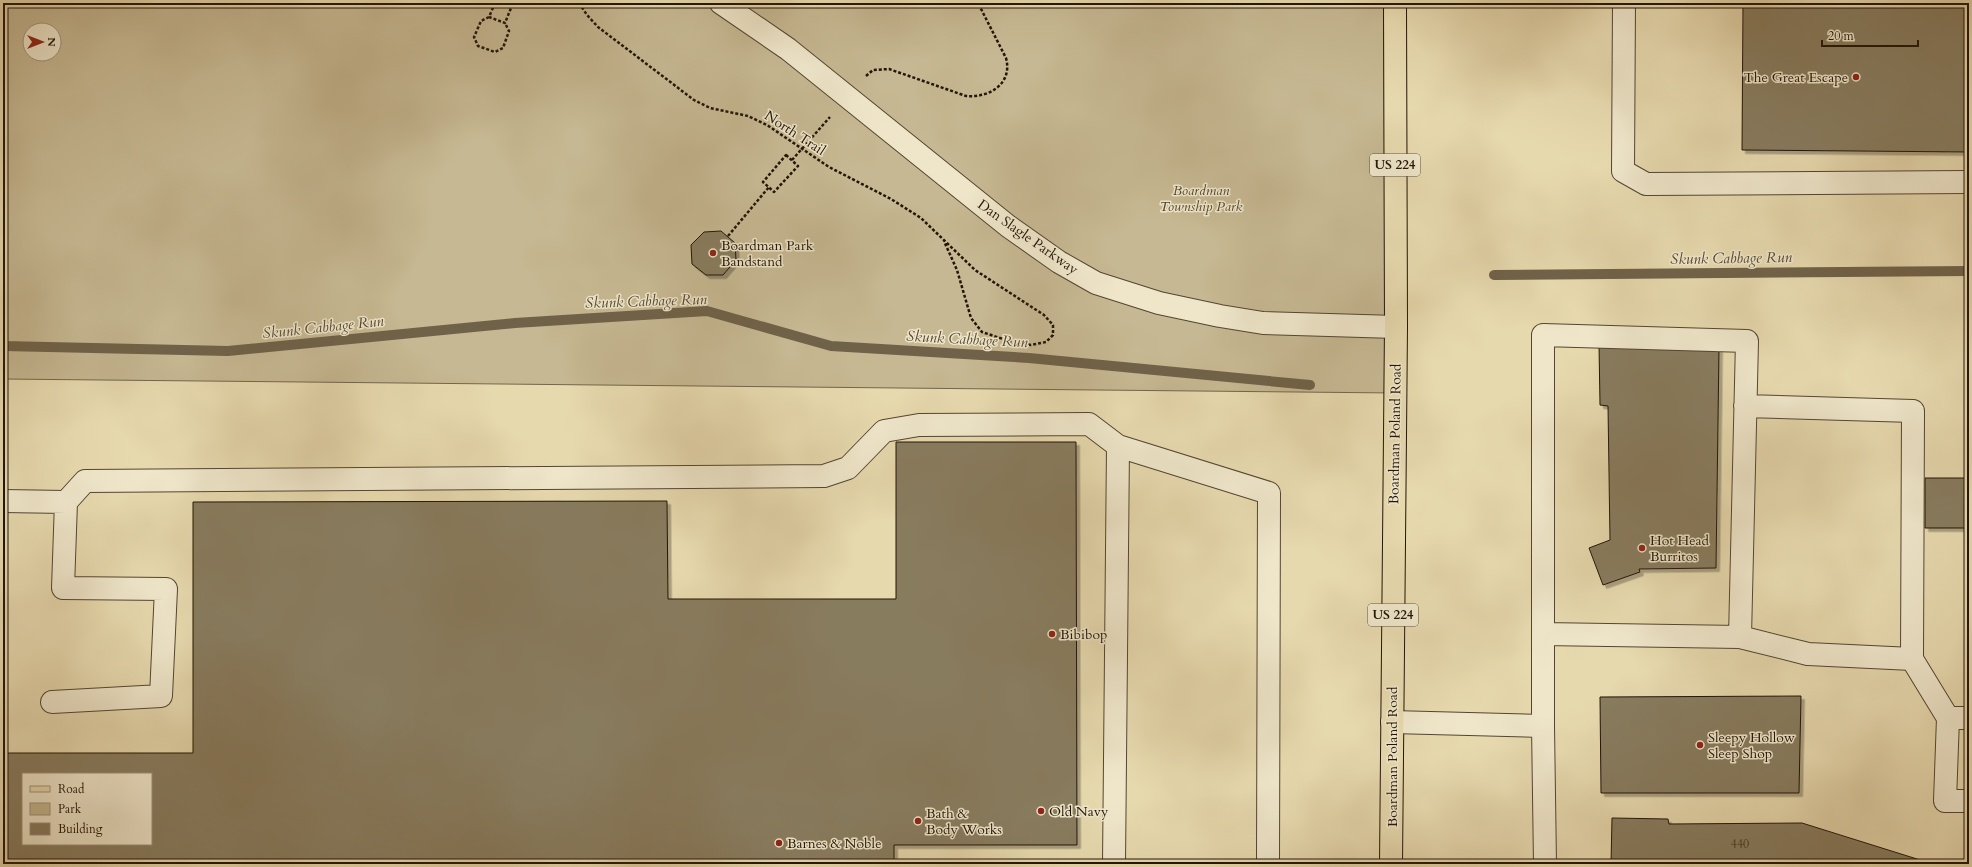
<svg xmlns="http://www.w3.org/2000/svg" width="1972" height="867" viewBox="0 0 1972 867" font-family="Cardo,serif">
	<defs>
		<filter id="shadow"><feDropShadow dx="3.5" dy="3.5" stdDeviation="0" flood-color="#0004"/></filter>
	</defs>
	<rect width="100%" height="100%" fill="#e7d9ae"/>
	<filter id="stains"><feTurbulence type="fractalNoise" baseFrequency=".005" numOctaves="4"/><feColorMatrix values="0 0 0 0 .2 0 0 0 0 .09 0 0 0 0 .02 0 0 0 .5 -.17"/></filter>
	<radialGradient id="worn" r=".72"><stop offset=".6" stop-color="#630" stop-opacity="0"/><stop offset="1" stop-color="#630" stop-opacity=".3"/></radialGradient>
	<path fill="#c6b892" stroke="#74664c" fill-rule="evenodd" d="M3,3H1395V393L3,379ZM30,30H54V54H30Z"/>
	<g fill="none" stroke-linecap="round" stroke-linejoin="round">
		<path stroke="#706249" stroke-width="10" d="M1494,275L1969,271
			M3,346L228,351L515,323L707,311L831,346L1029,358L1310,385"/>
	</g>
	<path fill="#887b5e" stroke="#221507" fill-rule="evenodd" filter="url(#shadow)" d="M1743,3H1969V152L1742,150Z
		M721,231L735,243L736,260L723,275H706L692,264L691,245L704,232Z
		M1599,344L1719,348L1716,568L1639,569L1640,572L1603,585L1589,548L1610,540L1608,406L1600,405Z
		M896,442H1076L1077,845H894V864H3V753H193V502L667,501L668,599H896ZM23,774H151V844H23Z
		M1925,478H1969V646V528H1925Z
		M1801,696L1799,793H1601L1600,697Z
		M1612,818L1668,819L1669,824L1802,823L1933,864H1611Z"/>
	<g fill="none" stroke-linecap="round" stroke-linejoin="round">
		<defs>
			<path id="minor" d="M721,3L788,49L1008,226L1059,262L1096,283L1159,303L1220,316L1263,323L1396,327
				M1624,3L1623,171L1646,184L1969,182
				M3,501L66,502L63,588L166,589L161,696L52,702
				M66,502L85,481L824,476L848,468L884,431L919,425L1089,424L1118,446
				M1740,637L1808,654L1912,659L1913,411L1745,406
				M1912,659L1948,718L1945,801H1969
				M1948,718H1969
				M1392,722L1543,726V335L1747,341L1740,637L1543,634
				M1543,726L1545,864
				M1114,864L1118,446L1269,493L1268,864"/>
			<path id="major" d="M1391,864L1396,327L1395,3"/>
		</defs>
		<use href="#minor" stroke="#534631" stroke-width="24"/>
		<use href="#major" stroke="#221507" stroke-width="24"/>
		<path stroke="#221507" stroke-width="2.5" stroke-dasharray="3 2" stroke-linecap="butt" d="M495,3L489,17L505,23L513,3
			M579,3L587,15L598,27L694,100L710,108L748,116L767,125L829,167L891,199L921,218L975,270L1044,315L1053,325V335L1046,342L1031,345L1009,341L982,332L971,318L957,270L944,241
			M489,17L481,21L474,37L478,46L495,52L503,48L509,31L505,23
			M866,76L873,70L889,69L966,96C989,98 1013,84 1006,58L978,3
			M786,155L798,166L774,192L763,182Z
			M792,160L830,117
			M728,236L769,187"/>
		<use href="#minor" stroke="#efe6ca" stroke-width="22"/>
		<use href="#major" stroke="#e7d9ae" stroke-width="22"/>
	</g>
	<g fill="#8f2418" stroke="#efe6ca" stroke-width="1.5">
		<circle cx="1856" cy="77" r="4"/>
		<circle cx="713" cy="253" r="4"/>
		<circle cx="1642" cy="548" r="4"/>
		<circle cx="1052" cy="634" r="4"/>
		<circle cx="1700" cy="745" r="4"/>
		<circle cx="1041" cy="811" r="4"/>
		<circle cx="918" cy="821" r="4"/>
		<circle cx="779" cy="843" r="4"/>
	</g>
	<g text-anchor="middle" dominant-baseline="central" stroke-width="3" stroke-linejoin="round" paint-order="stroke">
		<g font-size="12" fill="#3c2e1d">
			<text x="1740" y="844">440</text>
		</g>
		<g fill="#efe6ca" stroke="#605442" stroke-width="1">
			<rect x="1370" y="154" width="50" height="22" rx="3"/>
			<rect x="1368" y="604" width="50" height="22" rx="3"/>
		</g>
		<g font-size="13" font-weight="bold" fill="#221507">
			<text x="1395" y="165">US 224</text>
			<text x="1393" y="615">US 224</text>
		</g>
		<g font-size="14" fill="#221507" stroke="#efe6ca" text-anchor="start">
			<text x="1848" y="77" text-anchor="end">The Great Escape</text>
			<text x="721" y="245">Boardman Park<tspan x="721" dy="16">Bandstand</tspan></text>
			<text x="1650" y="540">Hot Head<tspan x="1650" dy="16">Burritos</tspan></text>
			<text x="1060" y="634">Bibibop</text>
			<text x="1708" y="737">Sleepy Hollow<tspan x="1708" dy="16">Sleep Shop</tspan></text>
			<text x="1049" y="811">Old Navy</text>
			<text x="926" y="813">Bath &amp;<tspan x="926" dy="16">Body Works</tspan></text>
			<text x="787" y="843">Barnes &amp; Noble</text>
		</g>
		<g font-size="14" fill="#221507" stroke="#efe6ca">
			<text transform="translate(795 133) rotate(33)">North Trail</text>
			<text transform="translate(1028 237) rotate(35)">Dan Slagle Parkway</text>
			<text transform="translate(1395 434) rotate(-89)">Boardman Poland Road</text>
			<text transform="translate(1392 757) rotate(-90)">Boardman Poland Road</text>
		</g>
		<g font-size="14" font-style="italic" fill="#534631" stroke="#efe6ca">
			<text x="1201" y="190">Boardman<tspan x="1201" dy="16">Township Park</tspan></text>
		</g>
		<g font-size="15" font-style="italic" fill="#564933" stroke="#efe6ca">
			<text transform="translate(1731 258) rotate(-1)">Skunk Cabbage Run</text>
			<text transform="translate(646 301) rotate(-2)">Skunk Cabbage Run</text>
			<text transform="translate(323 327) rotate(-6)">Skunk Cabbage Run</text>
			<text transform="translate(967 339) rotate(3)">Skunk Cabbage Run</text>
		</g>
	</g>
	<rect width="1972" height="867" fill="none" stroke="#e7d9ae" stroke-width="16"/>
	<rect x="4" y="4" width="1964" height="859" fill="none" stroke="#221507" stroke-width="2"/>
	<rect x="8" y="8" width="1956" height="851" fill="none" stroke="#221507"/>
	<rect x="22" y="773" width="130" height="72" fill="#efe6ca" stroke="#9d927c"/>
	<rect x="30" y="786" width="20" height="6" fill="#e7d9ae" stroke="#9d927c"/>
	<text x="58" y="793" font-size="12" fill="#221507">Road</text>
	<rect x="30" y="803" width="20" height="12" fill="#c6b892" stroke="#9d927c"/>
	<text x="58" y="813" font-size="12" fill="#221507">Park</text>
	<rect x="30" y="823" width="20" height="12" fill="#887b5e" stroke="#9d927c"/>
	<text x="58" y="833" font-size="12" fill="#221507">Building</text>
	<g transform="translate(42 42) rotate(90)"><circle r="19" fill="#efe6ca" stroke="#9d927c"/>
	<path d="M0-3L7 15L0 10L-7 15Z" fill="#8f2418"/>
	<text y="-6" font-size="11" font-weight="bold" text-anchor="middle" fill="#221507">N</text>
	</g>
	<path d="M1822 40v6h96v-6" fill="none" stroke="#221507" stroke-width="2"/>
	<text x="1828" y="40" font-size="12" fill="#221507" stroke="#efe6ca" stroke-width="3" paint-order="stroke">20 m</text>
	<rect width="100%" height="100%" filter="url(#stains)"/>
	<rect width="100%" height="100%" fill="url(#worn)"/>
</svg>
